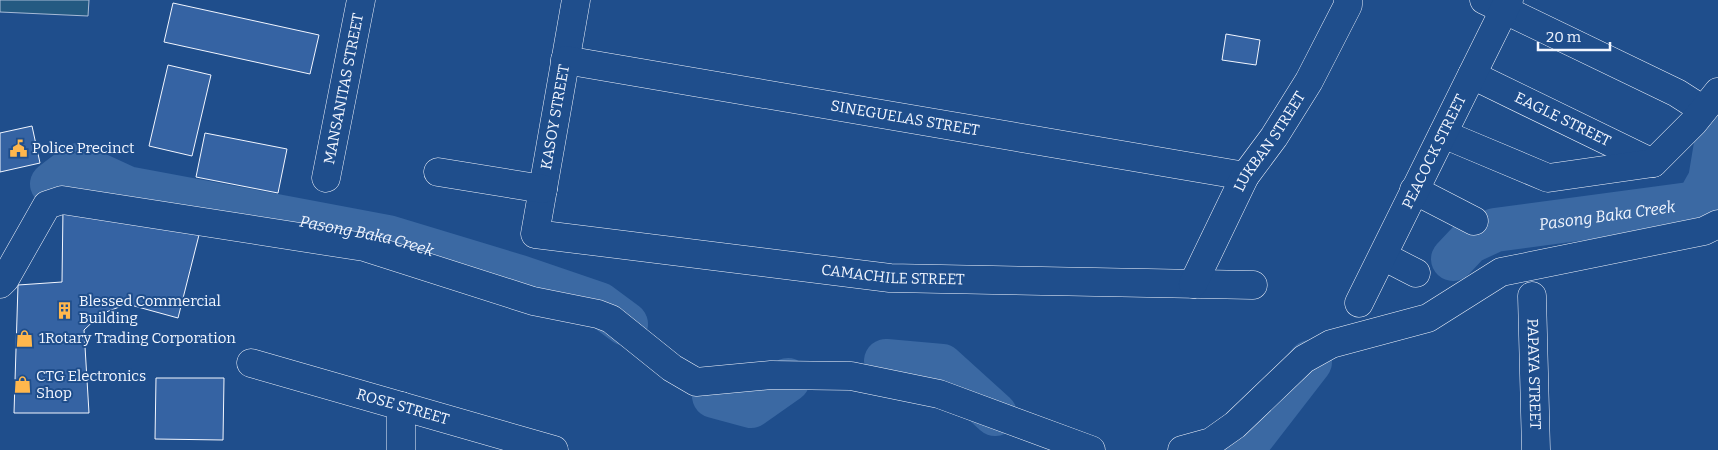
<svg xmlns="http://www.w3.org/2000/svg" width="1718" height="450" viewBox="0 0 1718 450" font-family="Bitter,serif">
	<rect width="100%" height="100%" fill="#1f4e8c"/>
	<path fill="#245a82" stroke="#a8bbd7" d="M0,0H89L88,16L0,12Z"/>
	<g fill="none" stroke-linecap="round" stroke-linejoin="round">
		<g stroke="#3b69a3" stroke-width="44">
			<path id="s1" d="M52,184L77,165L127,188L388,237L520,277L599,304L626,324"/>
			<path id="s2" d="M1453,259L1469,242L1495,230L1697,203L1710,180L1718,132"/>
			<path d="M886,361L942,366L995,414"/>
			<path d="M714,396L751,406L788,380"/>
			<path d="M1236,450L1245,446L1310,362"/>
		</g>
	</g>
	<path fill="#3563a3" stroke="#f2f6ff" d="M173,3L319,35L310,74L164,42Z
		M1226,34L1260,40L1256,65L1222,60Z
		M168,65L211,75L192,156L149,146Z
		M32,126L40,163L0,172V133Z
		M205,133L287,149L278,193L196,177Z
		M63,208L199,235L178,318L127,304L101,314L84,330L89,413H14L18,285L62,282Z
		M156,378H224L223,440L155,439Z"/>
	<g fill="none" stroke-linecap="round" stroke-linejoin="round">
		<defs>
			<g id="minor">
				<path id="s3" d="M576,0L535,234L890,278L1253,285"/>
				<path d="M1484,0L1677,93L1702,109"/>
				<path id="s4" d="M565,60L1245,176"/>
				<path id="s5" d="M1472,75L1653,163"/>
				<path d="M1443,134L1548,178L1653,163L1694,122L1718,92"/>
				<path d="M438,172L543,189"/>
				<path id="s6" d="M326,178L361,0"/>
				<path d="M1414,190L1474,221"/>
				<path d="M1383,256L1416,273"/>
				<path d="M0,284L5,279L47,205L62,200L364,247L533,301L598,314L611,319L672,368L696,382L771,375L851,376L939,394L1091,450"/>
				<path id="s7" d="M1193,284L1245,176L1274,137L1309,81L1348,5V0"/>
				<path id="s8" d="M1532,296L1536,450"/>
				<path id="s9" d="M1359,303L1509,0"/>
				<path id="s10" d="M251,363L554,450"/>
				<path d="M401,406V450"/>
				<path d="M1182,450L1211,442L1235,425L1304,359L1331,344L1428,318L1501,272L1704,231L1718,224"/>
			</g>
		</defs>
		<use href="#minor" stroke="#f2f6ff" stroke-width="29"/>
		<use href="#minor" stroke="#1f4e8c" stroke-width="28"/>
	</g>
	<defs>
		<symbol id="civic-bare" viewBox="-9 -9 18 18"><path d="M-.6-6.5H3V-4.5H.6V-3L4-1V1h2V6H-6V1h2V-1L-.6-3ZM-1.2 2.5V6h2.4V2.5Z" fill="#ffb74d" stroke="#1f4e8c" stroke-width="2.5" paint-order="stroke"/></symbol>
		<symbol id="building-bare" viewBox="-9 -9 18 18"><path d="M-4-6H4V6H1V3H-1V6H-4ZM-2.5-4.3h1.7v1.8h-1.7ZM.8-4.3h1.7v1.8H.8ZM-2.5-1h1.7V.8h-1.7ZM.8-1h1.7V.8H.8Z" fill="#ffb74d" stroke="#1f4e8c" stroke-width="2.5" paint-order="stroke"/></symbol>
		<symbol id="shop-bare" viewBox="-9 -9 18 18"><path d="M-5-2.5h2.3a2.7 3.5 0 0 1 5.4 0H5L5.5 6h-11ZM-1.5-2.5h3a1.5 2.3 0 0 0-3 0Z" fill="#ffb74d" stroke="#1f4e8c" stroke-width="2.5" paint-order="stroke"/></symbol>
	</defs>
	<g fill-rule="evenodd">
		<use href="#civic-bare" x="6" y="136" width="25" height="25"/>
		<use href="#building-bare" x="52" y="298" width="25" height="25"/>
		<use href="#shop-bare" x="12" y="326" width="25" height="25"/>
		<use href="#shop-bare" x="10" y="372" width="25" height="25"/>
	</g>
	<g text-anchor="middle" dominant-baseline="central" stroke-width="4" stroke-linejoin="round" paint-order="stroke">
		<g font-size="15" fill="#f2f6ff" stroke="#1f4e8c">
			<text stroke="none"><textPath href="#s6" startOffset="91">MANSANITAS STREET</textPath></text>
			<text transform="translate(555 117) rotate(-80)">KASOY STREET</text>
			<text stroke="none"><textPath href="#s4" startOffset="345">SINEGUELAS STREET</textPath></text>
			<text stroke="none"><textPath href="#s5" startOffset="101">EAGLE STREET</textPath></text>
			<text stroke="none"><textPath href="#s7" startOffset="162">LUKBAN STREET</textPath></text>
			<text stroke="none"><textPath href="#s9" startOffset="169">PEACOCK STREET</textPath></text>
			<text stroke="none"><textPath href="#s3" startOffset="598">CAMACHILE STREET</textPath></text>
			<text stroke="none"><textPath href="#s8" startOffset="78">PAPAYA STREET</textPath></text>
			<text stroke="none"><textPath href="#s10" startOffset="158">ROSE STREET</textPath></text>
		</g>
		<g font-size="15" fill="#f2f6ff" stroke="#1f4e8c" text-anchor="start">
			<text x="32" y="148">Police Precinct</text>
			<text x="79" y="301">Blessed Commercial<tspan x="79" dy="17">Building</tspan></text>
			<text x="39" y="338">1Rotary Trading Corporation</text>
			<text x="36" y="376">CTG Electronics<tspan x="36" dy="17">Shop</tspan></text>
		</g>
		<g font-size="16" font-style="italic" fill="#f2f6ff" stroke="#1f4e8c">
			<text stroke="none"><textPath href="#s2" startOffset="165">Pasong Baka Creek</textPath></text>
			<text stroke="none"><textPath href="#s1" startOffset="331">Pasong Baka Creek</textPath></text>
		</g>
	</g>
	<path d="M1538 42v8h72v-8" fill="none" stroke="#f2f6ff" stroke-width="2.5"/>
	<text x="1546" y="42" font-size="15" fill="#f2f6ff" stroke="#1f4e8c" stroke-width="4" paint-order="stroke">20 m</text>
</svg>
